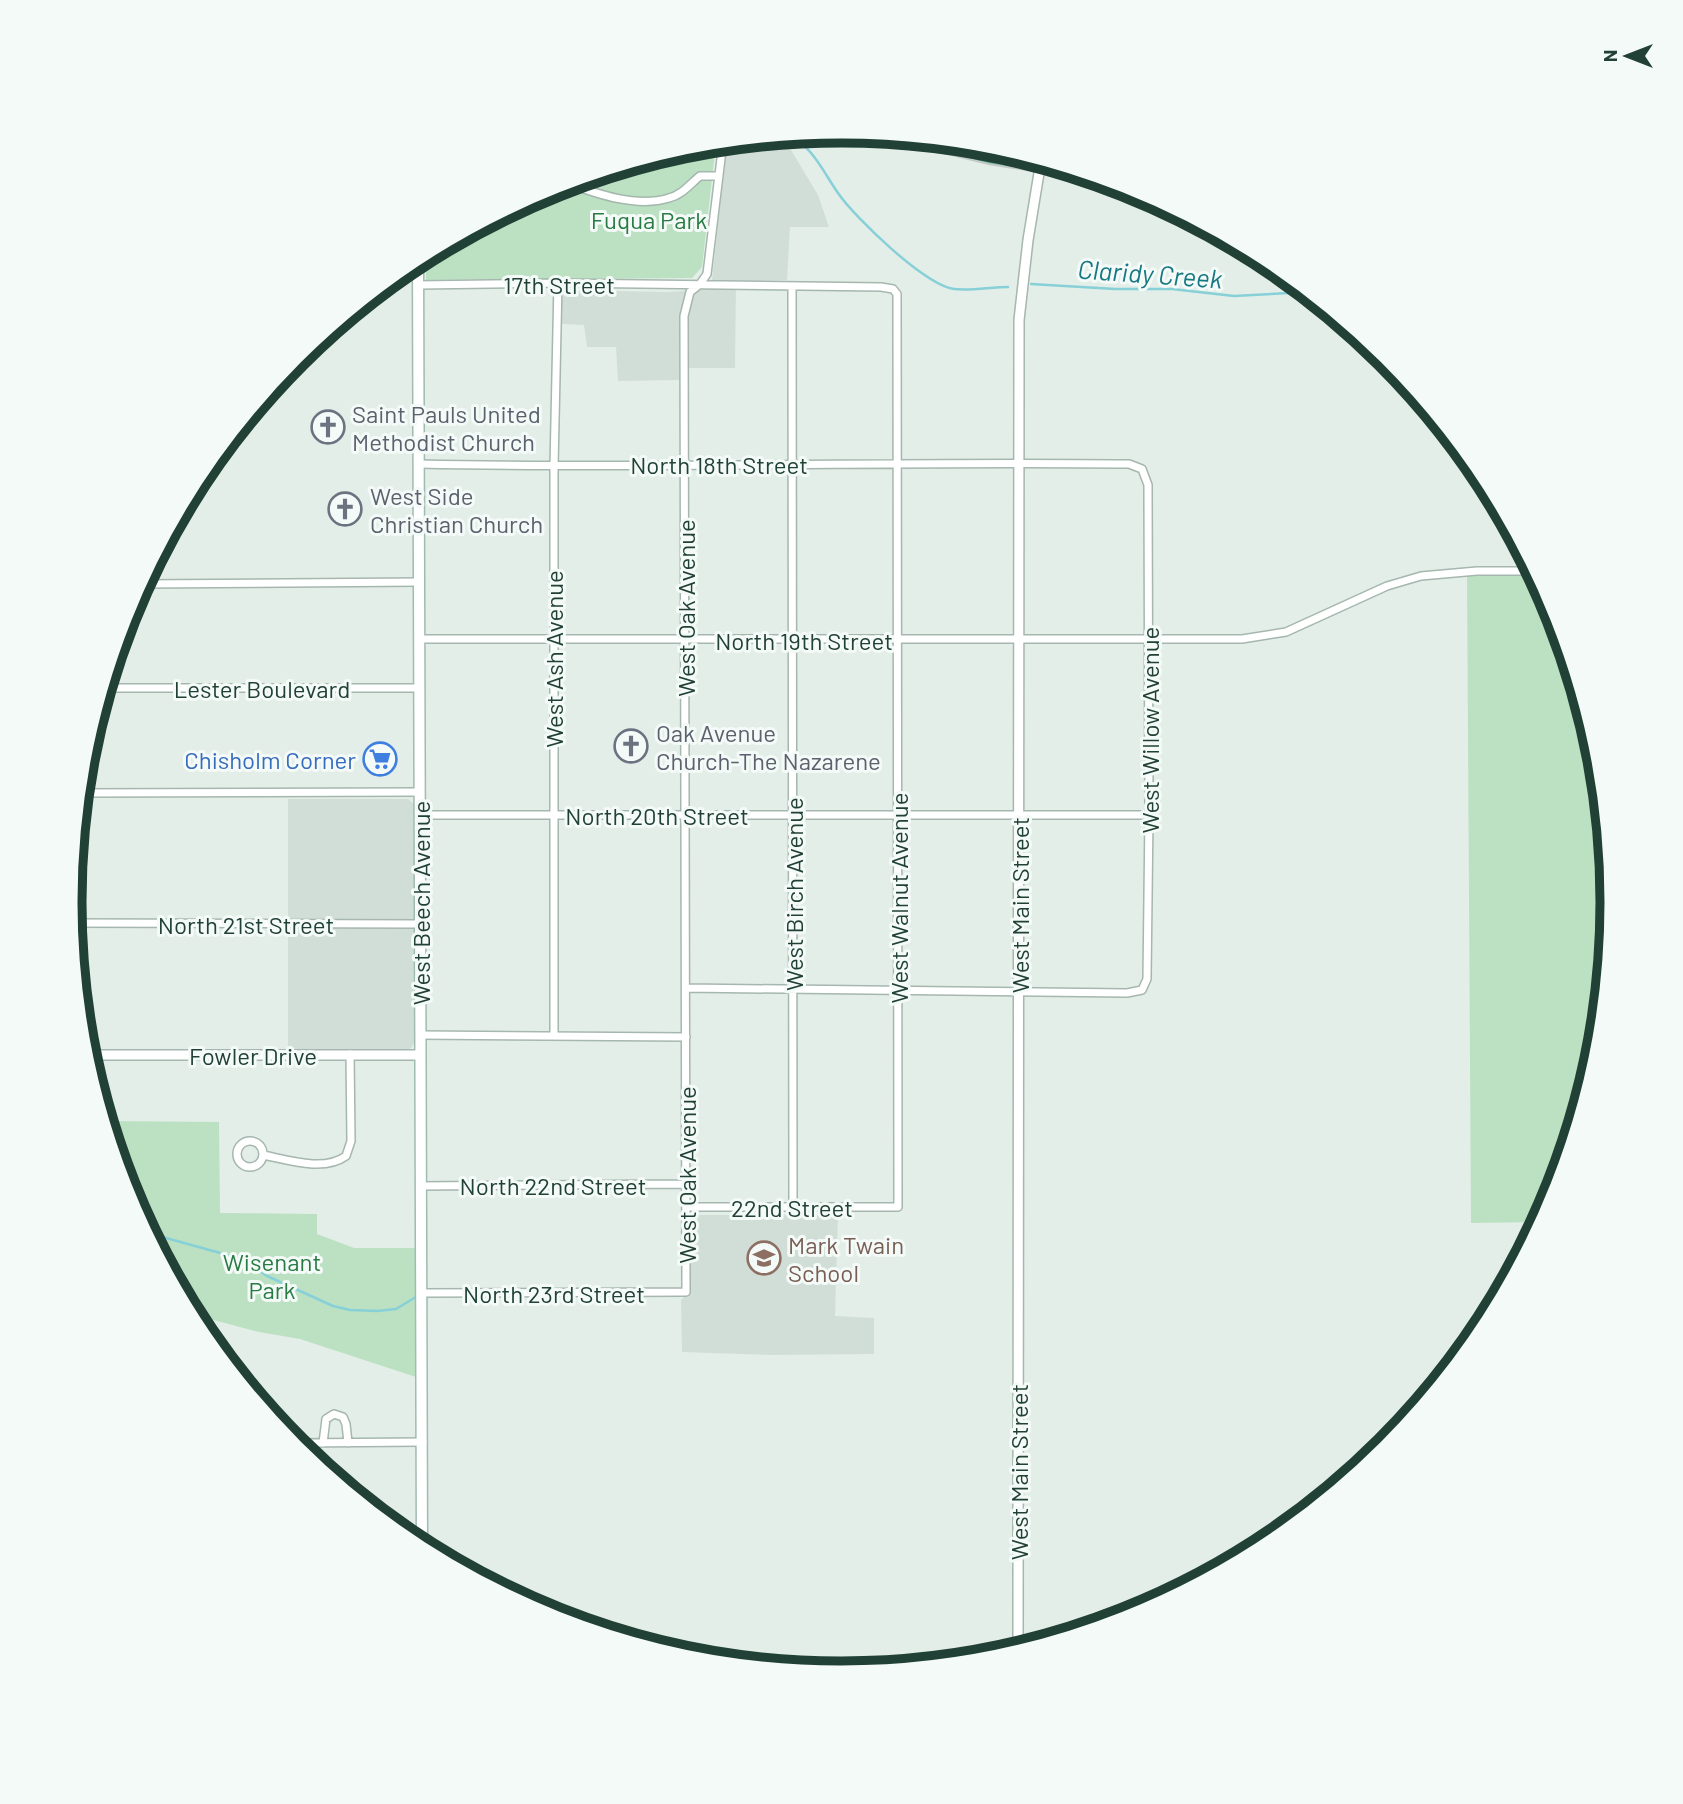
<svg xmlns="http://www.w3.org/2000/svg" width="1683" height="1804" viewBox="0 0 1683 1804" font-family="Barlow,sans-serif">
	<rect width="100%" height="100%" fill="#e3eee8"/>
	<path fill="#d1ded7" d="M757,139L767,140L791,150L818,195L829,227H790L787,280L736,281L735,368H679V380L618,381L616,347H587L584,325L562,324L560,313L563,295L568,290L668,292L711,289L727,142Z
		M288,799H408L414,804V1043L411,1048L406,1051H288Z
		M696,1215H838L835,1316L874,1318V1354L773,1355L682,1352L681,1300L691,1290L690,1226Z"/>
	<path fill="#bbe1c2" d="M716,143L702,267L692,278L426,280V254L547,189L691,145Z
		M1486,574H1537L1554,607L1598,752L1613,902L1598,1053L1554,1198L1541,1222L1471,1223L1467,575Z
		M105,1121L219,1122L220,1213L317,1214V1234L354,1248H416V1377L300,1339L259,1332L191,1314L129,1197Z"/>
	<g fill="none" stroke-linecap="round" stroke-linejoin="round">
		<path stroke="#87d0d7" stroke-width="2.5" d="M790,136C812,146 824,173 838,193C855,218 925,285 954,289C971,291 991,287 1008,287
			M1031,284L1115,289H1172L1234,296L1309,292
			M148,1233L242,1259L267,1276L333,1306L350,1310L377,1311L396,1309L416,1297"/>
		<defs>
			<path id="minor" d="M567,183C597,194 637,208 669,198C682,195 690,184 700,176H719
				M418,285L558,283L881,287L893,289L897,294L898,1207H686
				M792,286L793,1207
				M420,464C656,469 893,461 1129,464L1142,469L1148,485L1149,815L1147,979L1142,990L1127,993L686,988
				M141,584L420,582
				M420,639H1242L1286,632L1387,586L1421,576L1477,571H1535
				M104,688H420
				M81,793L420,792
				M420,815H1149
				M72,923L419,924
				M420,1035L686,1037
				M554,1035V466L558,283
				M237 1154a13 13 0 1 1 26 0a13 13 0 1 1-26 0Z
				M263,1155C288,1160 324,1172 346,1156L351,1141L350,1054
				M420,1186L685,1184
				M421,1293L686,1292L684,316L690,292L700,284L707,274L723,142
				M292,1443L423,1442
				M323,1443L326,1419L334,1414L343,1417L346,1424L348,1443"/>
			<path id="tertiary" d="M86,1055H420
				M1018,1651L1019,320L1028,240L1040,167"/>
			<path id="secondary" d="M418,258L422,1548"/>
			<path id="primary" d="M903,137L989,158L1078,172"/>
		</defs>
		<use href="#minor" stroke="#a5b7af" stroke-width="10"/>
		<use href="#tertiary" stroke="#a5b7af" stroke-width="12"/>
		<use href="#secondary" stroke="#a0bbb0" stroke-width="13"/>
		<use href="#primary" stroke="#c1cac7" stroke-width="14"/>
		<use href="#minor" stroke="#fff" stroke-width="7"/>
		<use href="#tertiary" stroke="#fff" stroke-width="9"/>
		<use href="#secondary" stroke="#fff" stroke-width="10"/>
		<use href="#primary" stroke="#64a791" stroke-width="10"/>
	</g>
	<defs>
		<symbol id="church-ring" viewBox="-11 -11 22 22"><circle r="9.5" fill="#f4faf7" stroke="#6b7280" stroke-width="1.5"/><path d="M-1.2-6h2.4v3.5h3.3v2.4h-3.3V6h-2.4V-.1h-3.3v-2.4h3.3Z" fill="#6b7280"/></symbol>
		<symbol id="supermarket-ring" viewBox="-11 -11 22 22"><circle r="9.5" fill="#f4faf7" stroke="#3f7fe0" stroke-width="1.5"/><path d="M-6-5.5h2.5l.6 2H6L4.5 2H-2.5L-4.4-4H-6ZM-1.5 3.2a1.3 1.3 0 1 0 .1 0ZM3 3.2a1.3 1.3 0 1 0 .1 0Z" fill="#3f7fe0"/></symbol>
		<symbol id="school-ring" viewBox="-11 -11 22 22"><circle r="9.5" fill="#f4faf7" stroke="#8d6e63" stroke-width="1.5"/><path d="M0-5L7-2L0 1L-7-2ZM-4 1L0 2.5L4 1V4Q0 6-4 4Z" fill="#8d6e63"/></symbol>
	</defs>
	<g fill-rule="evenodd">
		<use href="#church-ring" x="309" y="408" width="38" height="38"/>
		<use href="#church-ring" x="326" y="490" width="38" height="38"/>
		<use href="#church-ring" x="612" y="727" width="38" height="38"/>
		<use href="#supermarket-ring" x="361" y="740" width="38" height="38"/>
		<use href="#school-ring" x="745" y="1239" width="38" height="38"/>
	</g>
	<g text-anchor="middle" dominant-baseline="central" stroke-width="6" stroke-linejoin="round" paint-order="stroke">
		<g font-size="24" fill="#287b42" stroke="#f4faf7">
			<text x="649" y="219">Fuqua Park</text>
			<text x="272" y="1261">Wisenant<tspan x="272" dy="28">Park</tspan></text>
		</g>
		<g font-size="24" fill="#214136" stroke="#f4faf7">
			<text x="559" y="284">17th Street</text>
			<text x="719" y="464">North 18th Street</text>
			<text transform="translate(685 608) rotate(-90)">West Oak Avenue</text>
			<text x="804" y="640">North 19th Street</text>
			<text transform="translate(553 659) rotate(-90)">West Ash Avenue</text>
			<text x="262" y="688">Lester Boulevard</text>
			<text transform="translate(1149 730) rotate(-90)">West Willow Avenue</text>
			<text x="657" y="815">North 20th Street</text>
			<text transform="translate(793 894) rotate(-90)">West Birch Avenue</text>
			<text transform="translate(898 898) rotate(-90)">West Walnut Avenue</text>
			<text transform="translate(420 903) rotate(-90)">West Beech Avenue</text>
			<text transform="translate(1019 905) rotate(-90)">West Main Street</text>
			<text x="246" y="924">North 21st Street</text>
			<text x="253" y="1055">Fowler Drive</text>
			<text transform="translate(686 1175) rotate(-90)">West Oak Avenue</text>
			<text x="553" y="1185">North 22nd Street</text>
			<text x="792" y="1207">22nd Street</text>
			<text x="554" y="1293">North 23rd Street</text>
			<text transform="translate(1018 1472) rotate(-90)">West Main Street</text>
		</g>
		<g font-size="24" fill="#5b616d" stroke="#f4faf7" text-anchor="start">
			<text x="352" y="413">Saint Pauls United<tspan x="352" dy="28">Methodist Church</tspan></text>
			<text x="370" y="495">West Side<tspan x="370" dy="28">Christian Church</tspan></text>
			<text x="656" y="732">Oak Avenue<tspan x="656" dy="28">Church-The Nazarene</tspan></text>
		</g>
		<g font-size="24" fill="#366cbe" stroke="#f4faf7" text-anchor="end">
			<text x="356" y="759">Chisholm Corner</text>
		</g>
		<g font-size="24" fill="#785e54" stroke="#f4faf7" text-anchor="start">
			<text x="788" y="1244">Mark Twain<tspan x="788" dy="28">School</tspan></text>
		</g>
		<g font-size="26" font-style="italic" fill="#167882" stroke="#f4faf7">
			<text transform="translate(1150 273) rotate(4)">Claridy Creek</text>
		</g>
	</g>
	<path d="M0 0H1683V1804H0ZM82 902a759 759 0 1 1 1518 0a759 759 0 1 1-1518 0Z" fill="#f4faf7" fill-rule="evenodd"/>
	<path fill="none" stroke="#214136" stroke-width="9" d="M82 902a759 759 0 1 1 1518 0a759 759 0 1 1-1518 0Z"/>
	<g transform="translate(1627 56) rotate(270)" stroke="#f4faf7" stroke-width="5" paint-order="stroke">
	<path d="M0-5L12 26L0 18L-12 26Z" fill="#214136"/>
	<text y="-10" font-size="19" font-weight="bold" text-anchor="middle" fill="#214136">N</text>
	</g>
</svg>
